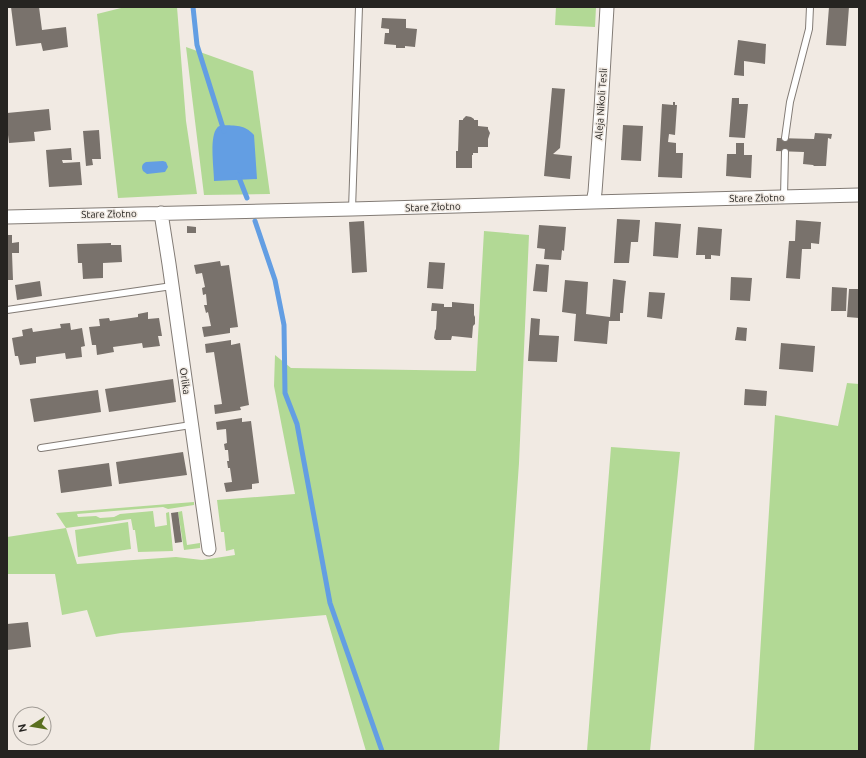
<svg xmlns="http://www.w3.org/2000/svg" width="866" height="758" viewBox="0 0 866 758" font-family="Ubuntu,sans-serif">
	<rect width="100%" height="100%" fill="#f1eae3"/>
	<path fill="#b2d995" d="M125,7H177L186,121L197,194L118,198L97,14Z
		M556,7H596L595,27L555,25Z
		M186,47L253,71L270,194L204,195Z
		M484,231L529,235L519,463L499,751H366L326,615L121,633L96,637L87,610L62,615L55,574H7V537L66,528L56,513L194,502V505L168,509L163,507L77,514L78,517L96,516L100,518L114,517L120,514L153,511L155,527L167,525L166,513L169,512L173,551L138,552L135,530H133L131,519L66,528L77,564L176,557L202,560L235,555L234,549L226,551L224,532H221L217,500L295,494L274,386L275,355L291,368L476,371Z
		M847,383L859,384V751H754L775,415L838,426Z
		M611,447L680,452L657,679L650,751H587Z
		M182,511L187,545L200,543V548L184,550L178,512Z
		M128,522L131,549L78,557L75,530Z"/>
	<path fill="#639ee3" d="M222,125C236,126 244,124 254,135L257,179L214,181C214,169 209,137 217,128C218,126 220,126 222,125Z
		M163,161L166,162L168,167L165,172L147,174L143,171C141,167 142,164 146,162Z"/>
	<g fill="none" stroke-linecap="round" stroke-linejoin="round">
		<path stroke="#639ee3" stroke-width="5" d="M193,7L197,45L224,131
			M238,175L247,198
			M255,221L275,280L284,325L285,393L297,424L330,603L382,751"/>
	</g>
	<path fill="#79726c" d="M11,7H39L42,30L66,27L68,47L43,51L41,43L16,46Z
		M829,7H849L846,46L826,45Z
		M382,18L406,19V28L417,29L415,47L405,46V48H396V45L384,44L385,33H389V29L381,28Z
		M738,40L766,44L765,64L744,61V76L734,75Z
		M552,88L565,89L560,148L553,154L572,156L570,179L544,176Z
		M732,98H739V104H748L745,138L729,137Z
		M673,102H675V105H677L675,135L669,134L668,142L676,143V153H683L682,178L658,177L662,104L673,105Z
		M49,109L51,130L34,132L35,141L9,143L7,127V113Z
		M466,116L471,117L474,119V120H478V126L488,127V129L490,133L488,139V147H478V153H473V155H472V168H456V151H458L459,120H463V119Z
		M623,125L643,126L641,161L621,160Z
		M99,130L101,159H92L93,165L86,166L83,131Z
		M815,133L832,134L831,139L828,138L826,166H814L813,165L803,164L804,152L776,151L777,138L814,139Z
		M736,143H744V155H752L751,178L726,176L727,154H736Z
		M71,148L72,160H62L63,163L80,162L82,185L49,187L46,150Z
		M617,219L640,220L638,242H631L629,263H614Z
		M796,220L821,222L819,244L811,243V249H802L800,279L786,278L789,241H795Z
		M364,221L367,272L352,273L349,222Z
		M655,222L681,224L678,258L653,256Z
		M539,225L566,227L564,251L562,250L561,260L544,259L545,249L537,248Z
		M187,226L196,227V233H187Z
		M698,227L722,229L720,256L711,255V259H705V255H696Z
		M7,235H12V243L19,242V253H12L13,280H7Z
		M111,243V245H121L122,262L103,263V278L83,279L82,263H78L77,244Z
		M220,261L221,266L229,265L238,327L230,328V333L204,337L202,327L211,326L208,312L206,313L204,305H207L206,294L203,295L202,288L205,287L202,273L196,274L194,265Z
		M429,262L445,263L443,289L427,288Z
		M536,264L549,265L547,292L533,291Z
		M731,277L752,278L750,301L730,300Z
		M613,279L626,281L624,300L623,313H620V321H609L607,344L574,341L576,314L562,312L565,280L588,282L586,314L610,317Z
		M40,281L42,296L17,300L15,285Z
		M832,287L847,288L846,311H831Z
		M849,289H859V318L847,317Z
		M649,292L665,293L662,319L647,317Z
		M452,302L474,304V315L475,317V324L473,326L472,338L452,336L451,340H436L434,338L435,331L436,329L437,311H431L432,303L444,304V307H452Z
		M148,312V319L159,318L162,336H158L160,346L143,348L142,343L113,347L114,352L97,355L96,345H92L89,327L100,326L99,319L109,318L110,321L138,317V314Z
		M531,318L540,319L539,335L559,336L557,362L528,361Z
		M70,323L71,330L82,328L85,346L81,347L82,357L66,359L65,353L50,355L36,357V363L20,365L18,356H15L12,338L23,336L22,330L32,328L33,332L61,328L60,324Z
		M737,327L747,328L746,341L735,340Z
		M231,340V345L240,343L249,405L240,407L241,410L215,414L214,405L222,404L214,352L206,353L205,344Z
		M781,343L815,346L813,372L779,369Z
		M173,379L176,402L109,412L105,389Z
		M745,389L767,391L766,406L744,405Z
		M98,390L101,412L34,422L30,399Z
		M242,418V422L251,421L259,483L252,484V489L226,492L224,483L232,482L230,468H228L227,461H229L228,450H225L224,444L227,443L226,429L217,430L216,422Z
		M183,452L187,475L119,484L116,462Z
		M109,463L112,486L61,493L58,470Z
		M178,512L182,542L175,543L171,513Z
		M28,622L31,647L7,650V624Z"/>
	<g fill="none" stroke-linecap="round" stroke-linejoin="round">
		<defs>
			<path id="lane" d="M785,138L790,102L809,29L810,7
				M784,197L785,152
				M352,209L359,7
				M7,310L172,286
				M41,448L191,425"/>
			<path id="street" d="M593,202L595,192L601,109L607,7
				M161,213L169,264L209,549
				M7,217L352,209L593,202L859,195"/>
		</defs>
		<use href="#lane" stroke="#827b75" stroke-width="8"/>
		<use href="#street" stroke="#827b75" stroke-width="15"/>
		<use href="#lane" stroke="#fff" stroke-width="6"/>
		<use href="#street" stroke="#fff" stroke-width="13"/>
	</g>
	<g text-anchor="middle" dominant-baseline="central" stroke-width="3" stroke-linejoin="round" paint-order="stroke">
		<g font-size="10" fill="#262421" stroke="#f1eae3">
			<text transform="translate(601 104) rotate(-86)">Aleja Nikoli Tesli</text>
			<text transform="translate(757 198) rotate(-1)">Stare Złotno</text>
			<text transform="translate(433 207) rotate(-2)">Stare Złotno</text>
			<text transform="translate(109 214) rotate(-1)">Stare Złotno</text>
			<text transform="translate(185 381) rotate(82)">Orlika</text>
		</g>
	</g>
	<rect width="866" height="758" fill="none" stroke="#262421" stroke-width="16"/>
	<g transform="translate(32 726) rotate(258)"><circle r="19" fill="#f1eae3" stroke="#a09b95"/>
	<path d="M0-3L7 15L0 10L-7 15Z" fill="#5a6f1f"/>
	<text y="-6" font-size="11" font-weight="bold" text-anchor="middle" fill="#262421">N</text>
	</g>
</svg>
